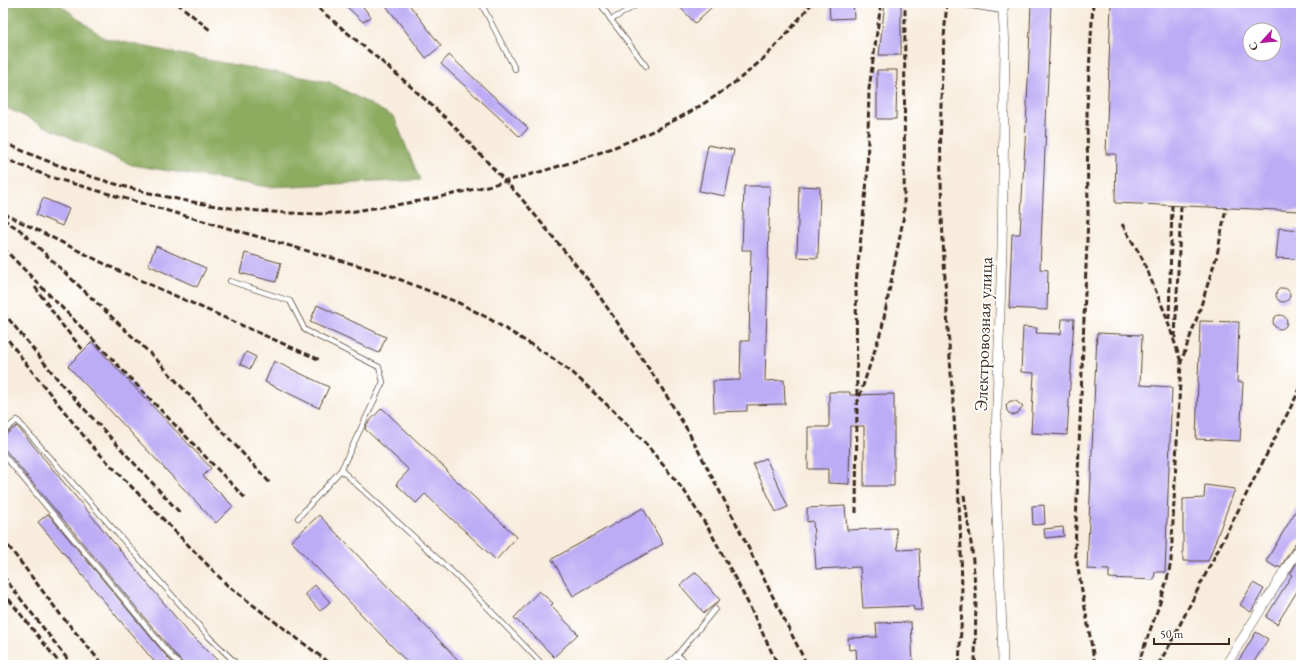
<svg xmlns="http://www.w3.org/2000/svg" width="1304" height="668" viewBox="0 0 1304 668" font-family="'EB Garamond',serif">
	<rect width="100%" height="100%" fill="#fff"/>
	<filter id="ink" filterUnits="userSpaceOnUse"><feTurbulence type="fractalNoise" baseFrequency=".025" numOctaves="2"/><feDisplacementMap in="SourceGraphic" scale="8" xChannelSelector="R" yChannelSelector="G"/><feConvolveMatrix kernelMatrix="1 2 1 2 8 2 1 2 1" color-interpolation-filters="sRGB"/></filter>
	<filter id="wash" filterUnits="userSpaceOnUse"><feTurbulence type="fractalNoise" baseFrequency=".012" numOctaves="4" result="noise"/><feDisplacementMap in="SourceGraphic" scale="16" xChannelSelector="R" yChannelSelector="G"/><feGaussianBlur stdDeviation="0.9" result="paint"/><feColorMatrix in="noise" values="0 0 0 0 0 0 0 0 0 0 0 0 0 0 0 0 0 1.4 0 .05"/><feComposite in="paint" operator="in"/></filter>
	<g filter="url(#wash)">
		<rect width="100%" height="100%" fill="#f8eddd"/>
		<path fill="#8cac60" stroke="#646b3f" d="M3,3H58L104,38L208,60L329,82L394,117L420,180L270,187L132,165L44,126L3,106Z"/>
		<g id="blocks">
			<path fill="#bcabf5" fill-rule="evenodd" d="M343,3H360L371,17L363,22Z
				M384,3H408L441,46L426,58Z
				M676,3H716L695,23Z
				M829,3H853L854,18L830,19Z
				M885,3H901V55H879Z
				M1031,3H1051L1040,269L1048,270L1047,310L1009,308L1012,234H1020L1027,106Z
				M1111,3H1301V211L1115,203L1116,154H1106ZM1250,30H1274V54H1250Z
				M449,55L528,128L520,137L441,64Z
				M877,70H897L896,119H877Z
				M708,145L734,150L725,196L699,191Z
				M744,186H770L765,381L784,380L785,404L747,405V411L714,412L713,381L740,380L741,341H749L751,250H742Z
				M799,186L820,187L818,258L797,257Z
				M43,198L69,209L62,226L36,215Z
				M1279,228L1301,230L1299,259L1276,258Z
				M156,246L206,268L197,287L148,265Z
				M245,253L281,263L276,282L240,273Z
				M1276 295a7 7 0 1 1 14 0a7 7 0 1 1-14 0Z
				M317,305L386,337L379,353L310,322Z
				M1273 322a7 7 0 1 1 14 0a7 7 0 1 1-14 0Z
				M1062,319H1074L1067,435L1031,433L1034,373L1021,372L1023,327L1037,328L1036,333L1061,334Z
				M1200,321L1239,322L1237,382H1243L1240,441L1196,439Z
				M1097,333L1142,335L1140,385L1172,387L1165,572H1155L1154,580L1109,578V570L1087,569Z
				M92,342L211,468L203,476L233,506L216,523L68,366Z
				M246,352L256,357L250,369L240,364Z
				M274,361L329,387L319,408L265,382Z
				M829,392H850V395L894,394V486H864V426H850L849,484L828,483V469H808V427H829Z
				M1010,401H1016L1023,407L1017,414L1011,415L1007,411L1006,405Z
				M382,408L447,470L446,471L517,537L496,560L425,494L416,503L396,484L409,470L365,429L367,424Z
				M17,426L192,637L193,636L222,665H184L3,447V436Z
				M766,458L788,507L776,512L753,464Z
				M1205,485L1235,489L1208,561H1183V499L1204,498Z
				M1301,502V539L1296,542L1280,568L1278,566L1277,568L1266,561Z
				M1044,505L1045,524L1033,525L1032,506Z
				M845,506L847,530L896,528L898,550L919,549L922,610H914L913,606L863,608L860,567L816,569L813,521L807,522V508Z
				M643,508L663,544L573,596L552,559Z
				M48,514L168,658L175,665H157L38,522Z
				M319,515L463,665H410L291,541Z
				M1063,527L1064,536L1045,538L1044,529Z
				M1301,556V585L1277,624L1266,617L1292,575L1290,574Z
				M696,572L720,600L704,613L680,585Z
				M1253,583L1264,589L1251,612L1240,605Z
				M315,585L330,602L320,611L305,594Z
				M539,591L553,603L551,606L578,634L554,657L531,633L514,618Z
				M911,622L913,665H857L856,649L849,650L848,638L877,637L876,623Z
				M1256,632L1268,639L1252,665H1236Z"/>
		</g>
	</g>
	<g filter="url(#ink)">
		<use href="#blocks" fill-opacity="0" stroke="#57473b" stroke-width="1"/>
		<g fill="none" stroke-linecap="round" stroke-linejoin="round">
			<defs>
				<path id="service" d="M481,3L515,69
					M600,3L611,20L640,3
					M953,3L1003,11
					M611,20L646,66
					M230,281L290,301L305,330L379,367L383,382L341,470L298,518
					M3,432L17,420L209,637L238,665
					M3,454L171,656L180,665
					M341,470L462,581L543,665
					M677,655L690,665
					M666,665L677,655L715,609"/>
				<path id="minor" d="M1003,665L1002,630L995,468L1002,248L1005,47L1003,11L1004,3
					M1226,665L1301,545"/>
			</defs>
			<use href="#service" stroke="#57473b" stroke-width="6"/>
			<use href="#minor" stroke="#57473b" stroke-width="10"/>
			<use href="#service" stroke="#fff" stroke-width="4.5"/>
			<use href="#minor" stroke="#fff" stroke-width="9"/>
			<path stroke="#3b2a1e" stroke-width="3" stroke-dasharray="6 3" stroke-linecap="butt" d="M177,3L210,30
				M312,3L400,77L448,120L521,198L589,281L658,382L688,431L731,513L807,665
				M947,3C927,202 960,399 962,598C962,621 960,643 959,665
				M1093,3L1087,107L1088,215L1075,551L1095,665
				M3,142C87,181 178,205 271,212C291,213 312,215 332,213C344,213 356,211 367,209C417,203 466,192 514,179C600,156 688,125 756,65C777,47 794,25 812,3
				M3,158L50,177L381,272L459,303L488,318L548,355L573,373L622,419L646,444L685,492L710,531L746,599L778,665
				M3,213L117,270L320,360
				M3,219L20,230L156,359L270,483
				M1122,224L1142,258L1165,313L1181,362
				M3,248L85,331L246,499
				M35,287L63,326L84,351
				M3,312L64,387L181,514
				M1169,319L1172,205
				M3,333L24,361L91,445L228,586L332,665
				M1175,338L1181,206
				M857,396L856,283L867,180L869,89L881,3
				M964,495L972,550L976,596L975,665
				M856,513L857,404L882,328L904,215L905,3
				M3,539L60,614L103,665
				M3,576L72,665
				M3,592L61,665
				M1138,665C1149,630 1165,596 1171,561L1181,362L1198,315L1217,255L1226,208
				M1158,665L1169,646L1301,387"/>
		</g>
	</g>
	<g text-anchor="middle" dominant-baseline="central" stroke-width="3.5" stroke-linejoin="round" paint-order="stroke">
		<g font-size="18" fill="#3b2a1e" stroke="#fff">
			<text transform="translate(983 334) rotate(-88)">Электровозная улица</text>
		</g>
	</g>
	<rect width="1304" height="668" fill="none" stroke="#fff" stroke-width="16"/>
	<g transform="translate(1262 42) rotate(243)"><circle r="19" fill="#ffffff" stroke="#b1aaa5"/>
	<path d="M0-3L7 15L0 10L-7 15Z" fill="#b5179e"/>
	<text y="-6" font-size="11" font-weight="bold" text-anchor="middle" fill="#3b2a1e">С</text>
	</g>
	<path d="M1154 638v6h75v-6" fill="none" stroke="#3b2a1e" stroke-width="2"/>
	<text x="1160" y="638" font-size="12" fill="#3b2a1e" stroke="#ffffff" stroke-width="3" paint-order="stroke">50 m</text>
</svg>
